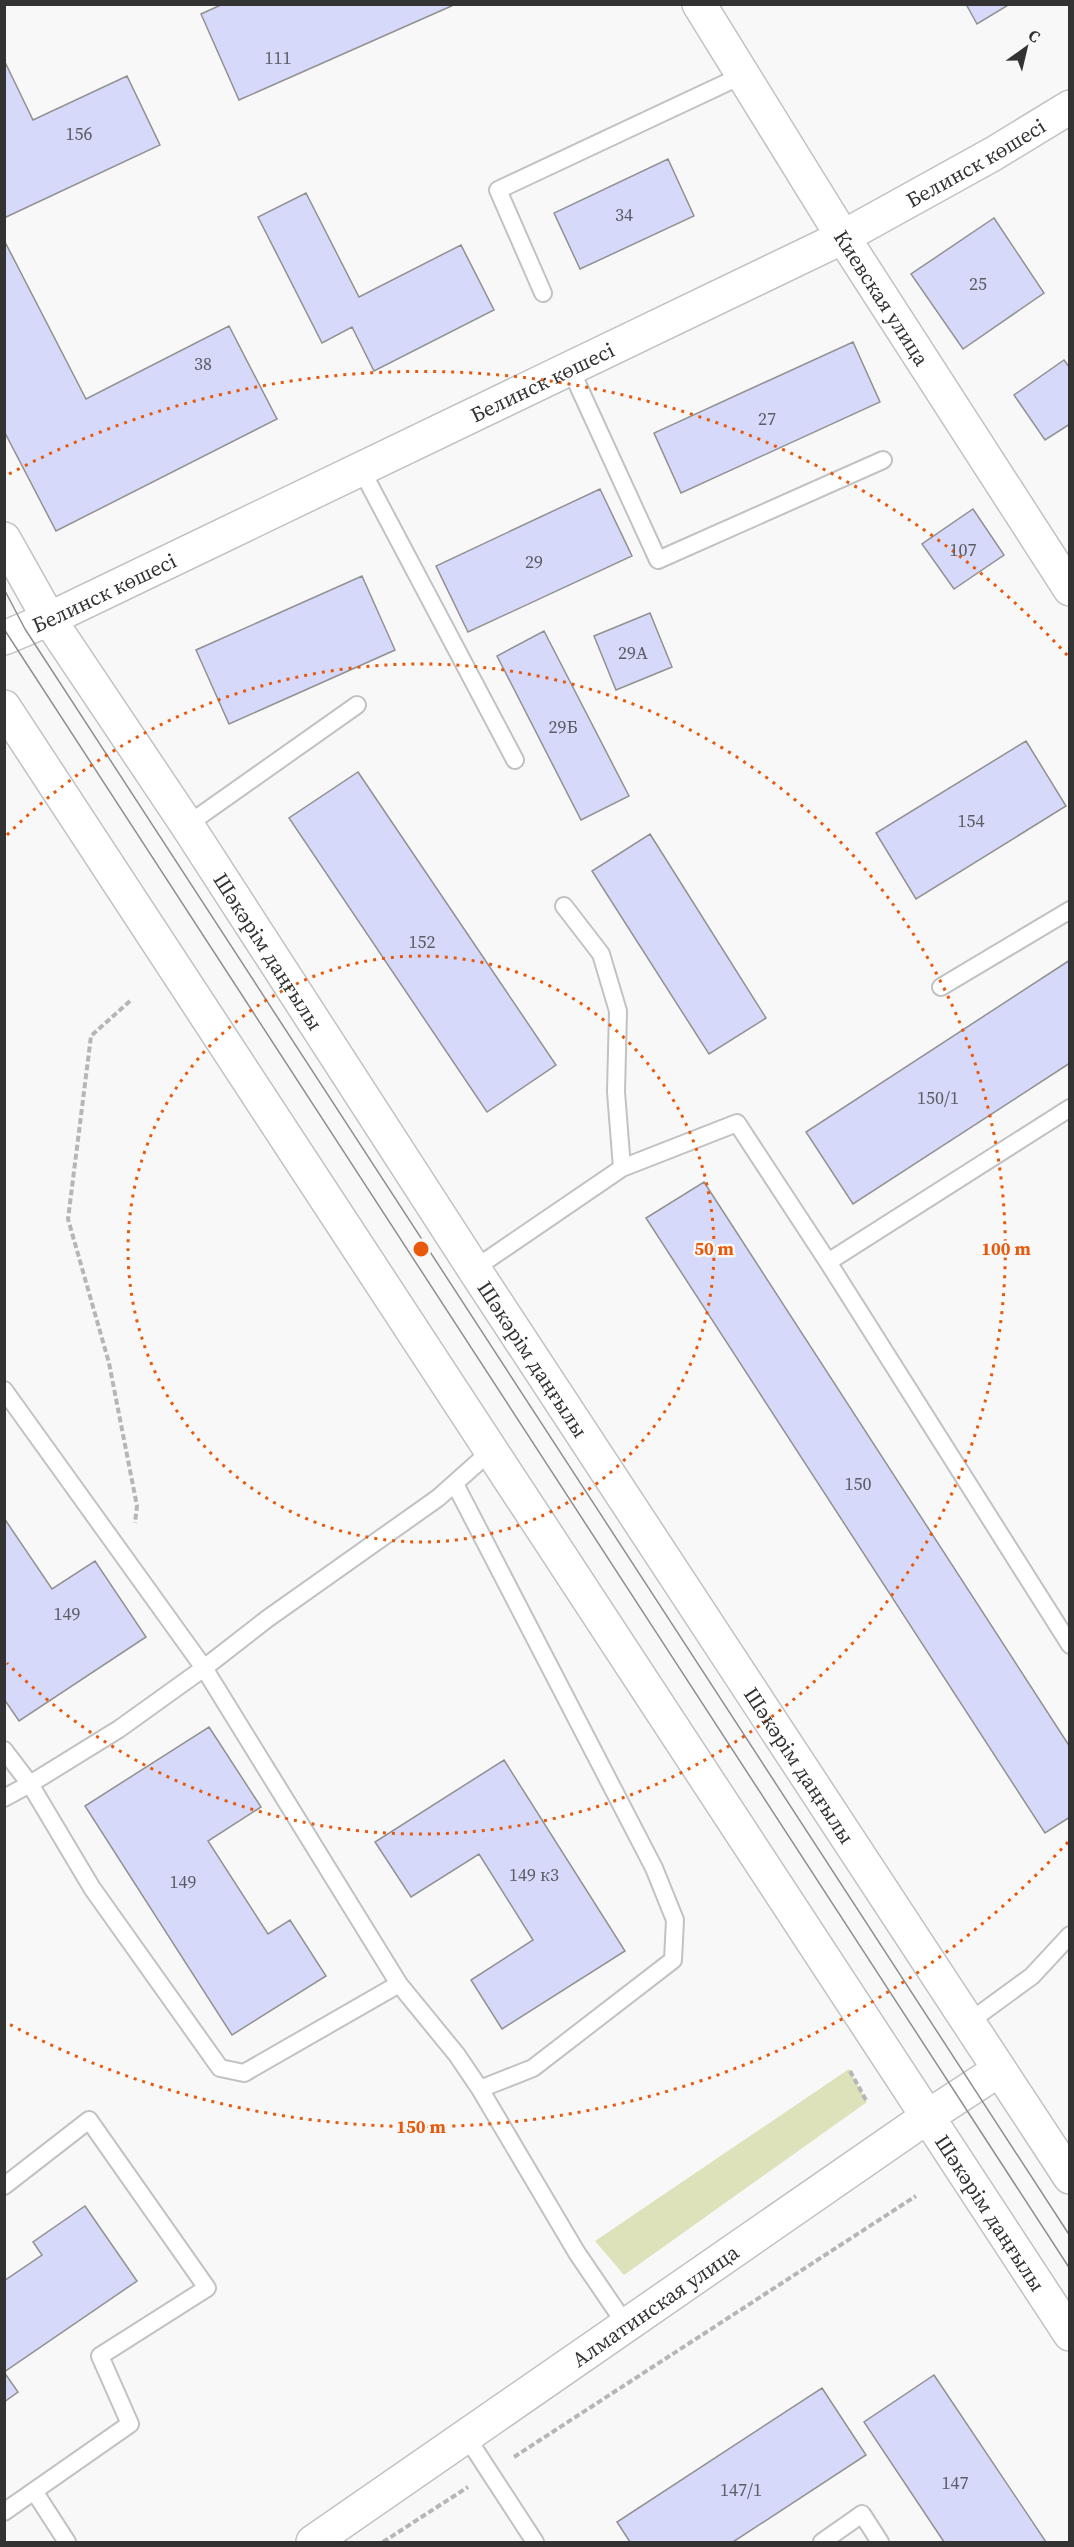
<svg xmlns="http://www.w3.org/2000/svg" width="1074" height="2547" viewBox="0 0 1074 2547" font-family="'Source Serif 4',serif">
	<rect width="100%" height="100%" fill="#f8f8f9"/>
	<path fill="#dee2bb" d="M849,2069L867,2102L624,2275L595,2241Z"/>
	<path fill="#d6d9f9" stroke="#919192" stroke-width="1.5" d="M223,4H456L239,100L201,14Z
		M966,4H1010L977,24Z
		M4,60L33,120L127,76L160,145L4,218Z
		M668,159L694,216L580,269L554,213Z
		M306,193L359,297L461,245L494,310L374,371L352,327L322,343L258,217Z
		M994,218L1044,293L963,349L911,274Z
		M4,240L86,399L229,326L277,419L56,531L4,431Z
		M853,342L880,402L681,493L654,433Z
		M1064,360L1070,368V424L1045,440L1014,395Z
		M600,489L632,556L468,632L436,566Z
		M973,509L1004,555L954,589L922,544Z
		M362,576L395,650L229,724L196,650Z
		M650,613L672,667L616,690L594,636Z
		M544,631L629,796L581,820L497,656Z
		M1026,741L1066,806L916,899L876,833Z
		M358,772L556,1065L487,1112L289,818Z
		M650,834L766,1018L709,1054L592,871Z
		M1070,960V1063L853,1204L806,1132Z
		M704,1182L1070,1747V1817L1045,1833L646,1218Z
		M4,1518L52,1589L95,1561L146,1637L19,1721L4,1699Z
		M209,1727L261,1807L208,1841L268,1934L290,1920L326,1976L232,2035L85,1806Z
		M504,1760L625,1951L502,2029L471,1980L533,1940L479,1854L411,1897L375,1842Z
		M85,2206L137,2281L4,2372V2281L42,2255L33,2242Z
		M4,2372L18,2392L4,2402Z
		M934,2375L1046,2542H944L864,2422Z
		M822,2388L866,2455L733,2542H630L617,2522Z"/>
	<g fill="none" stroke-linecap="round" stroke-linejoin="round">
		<defs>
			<path id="service" d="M543,293L498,190L743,75
				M570,368L658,560L883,460
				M361,469L515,760
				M187,825L357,705
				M564,906L601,954L618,1011L616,1092L622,1168
				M941,987L1070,910
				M828,1262L1070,1645
				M474,1269L622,1168L737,1123L828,1262L1070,1108
				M4,1390L204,1668L399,1984L457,2055L480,2089L533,2068L673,1960L675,1920L654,1868L455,1484
				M4,1750L30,1784L4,1798
				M399,1984L244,2073L220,2068L92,1888L30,1784L119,1729L204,1668L267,1619L438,1498L493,1449
				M969,2022L1032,1976L1070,1935
				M480,2089L577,2253L626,2325
				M4,2186L89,2120L207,2288L100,2356L130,2424L4,2512
				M466,2436L535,2542
				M34,2491L67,2542
				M822,2542L862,2514L880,2542"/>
			<g id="minor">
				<path id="s1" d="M699,4L843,237L1070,589"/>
			</g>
			<g id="tertiary">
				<path id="s2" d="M313,2542L927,2117L999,2070"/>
			</g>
			<g id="secondary">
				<path id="s3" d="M4,539L49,619L187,825L474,1269L1070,2177"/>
				<path id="s4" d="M4,638L49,619L843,237L993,154L1070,107"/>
				<path id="s5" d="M4,707L1070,2334"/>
			</g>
		</defs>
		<use href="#service" stroke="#c1c2c3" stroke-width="20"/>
		<use href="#minor" stroke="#c1c2c3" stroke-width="36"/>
		<use href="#tertiary" stroke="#c1c2c3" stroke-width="36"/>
		<use href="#secondary" stroke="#c1c2c3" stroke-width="36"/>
		<path stroke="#b6b6b7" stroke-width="4" stroke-dasharray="6 3" stroke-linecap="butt" d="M130,1001L91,1036L68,1219L109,1363L137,1506L135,1523
			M850,2071L867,2102
			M514,2457L916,2196
			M383,2542L468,2487"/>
		<use href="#service" stroke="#fff" stroke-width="16"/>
		<use href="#minor" stroke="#fff" stroke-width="33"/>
		<use href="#tertiary" stroke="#fff" stroke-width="33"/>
		<use href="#secondary" stroke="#fff" stroke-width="33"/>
		<path stroke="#8f8f8f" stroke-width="1.5" d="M4,589L25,629L1070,2236
			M4,629L1070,2269"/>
	</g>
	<g fill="none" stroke="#e8590c" stroke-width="3" stroke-dasharray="3 6">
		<circle cx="421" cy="1249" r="293"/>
		<path d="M7 835A585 585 0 1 1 7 1663"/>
		<path d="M1068 1842A878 878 0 0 1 9 2024M9 474A878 878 0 0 1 1068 656"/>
	</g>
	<g text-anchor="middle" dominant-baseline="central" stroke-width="5" stroke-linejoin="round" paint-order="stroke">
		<g font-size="18" fill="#5c5c64">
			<text x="278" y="57">111</text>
			<text x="79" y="133">156</text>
			<text x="624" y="214">34</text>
			<text x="978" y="283">25</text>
			<text x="203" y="363">38</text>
			<text x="767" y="418">27</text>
			<text x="963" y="549">107</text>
			<text x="534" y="561">29</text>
			<text x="633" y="652">29А</text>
			<text x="563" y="726">29Б</text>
			<text x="971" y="820">154</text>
			<text x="422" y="941">152</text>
			<text x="938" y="1097">150/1</text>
			<text x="858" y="1483">150</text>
			<text x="67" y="1613">149</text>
			<text x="534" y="1874">149 к3</text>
			<text x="183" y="1881">149</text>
			<text x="955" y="2482">147</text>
			<text x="741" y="2489">147/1</text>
		</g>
		<g font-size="21" fill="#333" stroke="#f8f8f9">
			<text stroke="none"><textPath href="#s4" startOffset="1082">Белинск көшесі</textPath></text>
			<text stroke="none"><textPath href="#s1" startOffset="346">Киевская улица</textPath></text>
			<text stroke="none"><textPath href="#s4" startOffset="596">Белинск көшесі</textPath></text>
			<text stroke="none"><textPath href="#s4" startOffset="110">Белинск көшесі</textPath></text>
			<text stroke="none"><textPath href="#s3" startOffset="490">Шәкәрім даңғылы</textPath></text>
			<text stroke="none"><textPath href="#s3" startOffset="976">Шәкәрім даңғылы</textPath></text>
			<text stroke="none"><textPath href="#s3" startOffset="1462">Шәкәрім даңғылы</textPath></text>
			<text stroke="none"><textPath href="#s5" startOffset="1800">Шәкәрім даңғылы</textPath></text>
			<text stroke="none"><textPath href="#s2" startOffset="416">Алматинская улица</textPath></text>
		</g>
	</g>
	<circle cx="421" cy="1249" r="9" fill="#e8590c" stroke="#f8f8f9" stroke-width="3"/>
	<g font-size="18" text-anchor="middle" font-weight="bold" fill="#e8590c" stroke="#f8f8f9" stroke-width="5" stroke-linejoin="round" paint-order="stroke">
		<text x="714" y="1255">50 m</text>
		<text x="1006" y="1255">100 m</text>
		<text x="421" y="2133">150 m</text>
	</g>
	<rect width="1074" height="2547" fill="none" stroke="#333333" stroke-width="12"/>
	<g transform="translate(1026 48) rotate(34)" stroke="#f8f8f9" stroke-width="4.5" paint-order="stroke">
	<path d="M0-4.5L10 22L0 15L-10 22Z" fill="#333333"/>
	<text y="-9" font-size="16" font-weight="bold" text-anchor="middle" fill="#333333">С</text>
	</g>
</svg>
